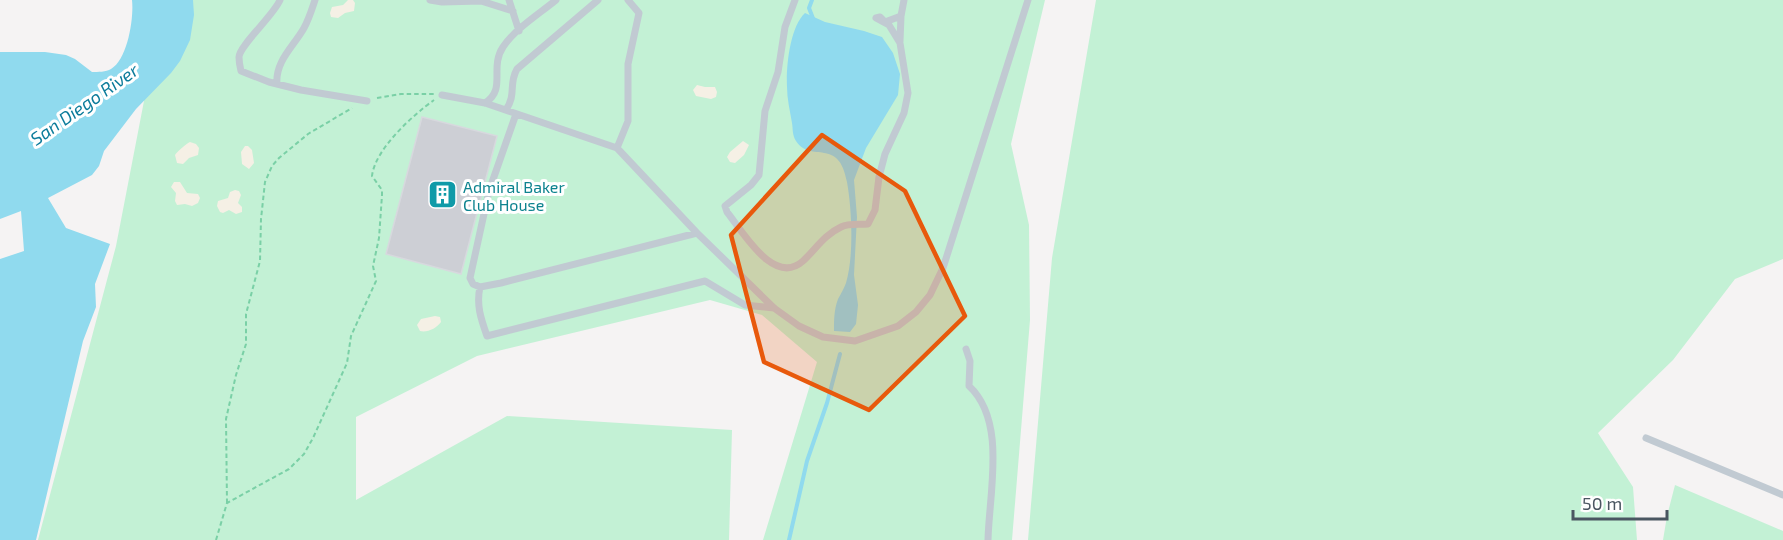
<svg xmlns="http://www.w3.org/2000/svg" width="1783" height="540" viewBox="0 0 1783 540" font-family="'Exo 2',sans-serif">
	<rect width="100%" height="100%" fill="#f5f3f3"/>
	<path fill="#c3f1d5" d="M145,0H1045L1011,144L1029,225L1030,320L1012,540H763L817,362L762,315L710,300L477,356L356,417V500L507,416L732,430L729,540H38L116,246L144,101Z
		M1096,0H1783V259L1735,279L1673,360L1598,433L1633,487L1637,540H1028L1052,258Z
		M1675,485L1783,531V540H1663L1667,516Z"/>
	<path fill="#f5f0e5" d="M348,0H353L355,3L354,11L345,13L338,18L331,17L330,13L332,7L343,5Z
		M697,85L705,87H715L717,92L716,97L711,99L696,96L693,90Z
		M743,141L749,145L744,155L735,163L730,162L727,157L730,152Z
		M190,142L196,144L199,148L198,155L189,158L183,164L177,163L175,155C177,152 187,143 190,142Z
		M245,146H248L252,150L254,163L249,169L242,164L241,152Z
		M174,182H180L187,193L198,194L200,198L198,203L192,206L185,204L177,205L175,201L176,193L171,187Z
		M235,190L239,191L241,195L238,203L242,207V212L236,214L229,210L223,213L220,212L217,206L218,201L228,198L230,192Z
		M435,316L440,317L441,322C437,328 427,333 420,331L417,325L421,319Z"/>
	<path fill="#90daee" d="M132,0H193L194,15L190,40L180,61L171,73L136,109L104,151L99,166L92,175L48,198L66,228L110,244L95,284L96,307L83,341L36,540H0V259L24,251L21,211L0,219V52H45L66,55L75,59L92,72C98,72 106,72 111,69C128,59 134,17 132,0Z
		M805,13L825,22L864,31L882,37L893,53L900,74L898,95L866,148L854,180L857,217L854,275L858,305L856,324L850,332L834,331C834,320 834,310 838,299C841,294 844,288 846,283C854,256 852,210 847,182C839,136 811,164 796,141C792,135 793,128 792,123C790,111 787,99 787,87C786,66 790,27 805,13Z"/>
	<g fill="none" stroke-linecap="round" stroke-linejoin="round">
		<path stroke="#90daee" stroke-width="4" d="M812,0L809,8L814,21
			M789,540L807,461L827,403L840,354"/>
	</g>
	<path fill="#cdcfd5" stroke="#d7d9de" stroke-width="1.5" d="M422,117L497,136L461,274L386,254Z"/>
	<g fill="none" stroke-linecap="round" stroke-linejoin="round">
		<path stroke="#7ad0a6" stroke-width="2" stroke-dasharray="4.5 3" stroke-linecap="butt" d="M377,98L401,94H434
			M227,503L226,419L236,375L246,344V314L260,261L261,219L265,182L272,166L279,158L308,134L352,108
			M216,540L227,503L289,469L304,454L313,438L347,363L351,336L376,281L373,266L379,238L382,195V190L372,176C375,149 413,115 434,100"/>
		<path stroke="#c1cad2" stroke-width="7" d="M280,0C274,15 239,46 239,57C239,62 240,67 241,71L269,82L301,90L367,101
			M430,0L442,2L481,1L513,11
			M509,0L519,31
			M795,0L785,27L778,72L765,111L759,175L751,185L725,206L727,212C743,232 774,287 803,261C816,249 824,235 841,227C849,223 859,225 868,224L875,210L879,177L885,154L904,113L908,93L900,43L889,25L876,18L880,17L885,22L901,16L904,0
			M900,41L901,16
			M277,84C275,61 294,46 304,28C309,19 312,9 315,0
			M442,95L485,103L617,148L697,233L774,308L799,326L823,337L855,341L898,326L916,312L930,295L943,268L1028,0
			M485,103C507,89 489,68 503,47C515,29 539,14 556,0
			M506,110C517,93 508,85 517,69L598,0
			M516,114L489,191L470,278L473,284L480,287L501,283L697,233
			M617,148L628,121V64L639,13L628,0
			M480,287C476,305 481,319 487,336L705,281L745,305L774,308
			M966,349L970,361L969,386C1007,421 989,493 988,540
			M1646,438L1783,495"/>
	</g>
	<path fill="#e8590c" fill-opacity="0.2" stroke="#e8590c" stroke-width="4.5" stroke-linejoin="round" d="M822,135L905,191L965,316L869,410L764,362L731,235Z"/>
	<defs>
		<symbol id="building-square" viewBox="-11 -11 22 22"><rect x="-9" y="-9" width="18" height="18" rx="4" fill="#0f9aa8" stroke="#fff"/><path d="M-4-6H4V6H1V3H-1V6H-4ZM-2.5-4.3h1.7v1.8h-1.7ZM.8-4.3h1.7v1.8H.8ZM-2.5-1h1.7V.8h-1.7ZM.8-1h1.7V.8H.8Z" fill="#fff"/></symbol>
	</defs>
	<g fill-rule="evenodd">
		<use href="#building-square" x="426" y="178" width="33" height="33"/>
	</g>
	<g text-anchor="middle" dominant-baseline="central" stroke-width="6" stroke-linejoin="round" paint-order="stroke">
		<g font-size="16" fill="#0d838f" stroke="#fff" text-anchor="start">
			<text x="463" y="186">Admiral Baker<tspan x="463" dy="18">Club House</tspan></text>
		</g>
		<g font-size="18" font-style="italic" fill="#0c7c9b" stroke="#fff">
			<text transform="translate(84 104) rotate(-35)">San Diego River</text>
		</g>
	</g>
	<path d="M1573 510v9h94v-9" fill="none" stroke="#4a5661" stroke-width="3"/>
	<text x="1582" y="510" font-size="18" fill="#4a5661" stroke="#ffffff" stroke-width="4.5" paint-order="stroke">50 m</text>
</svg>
